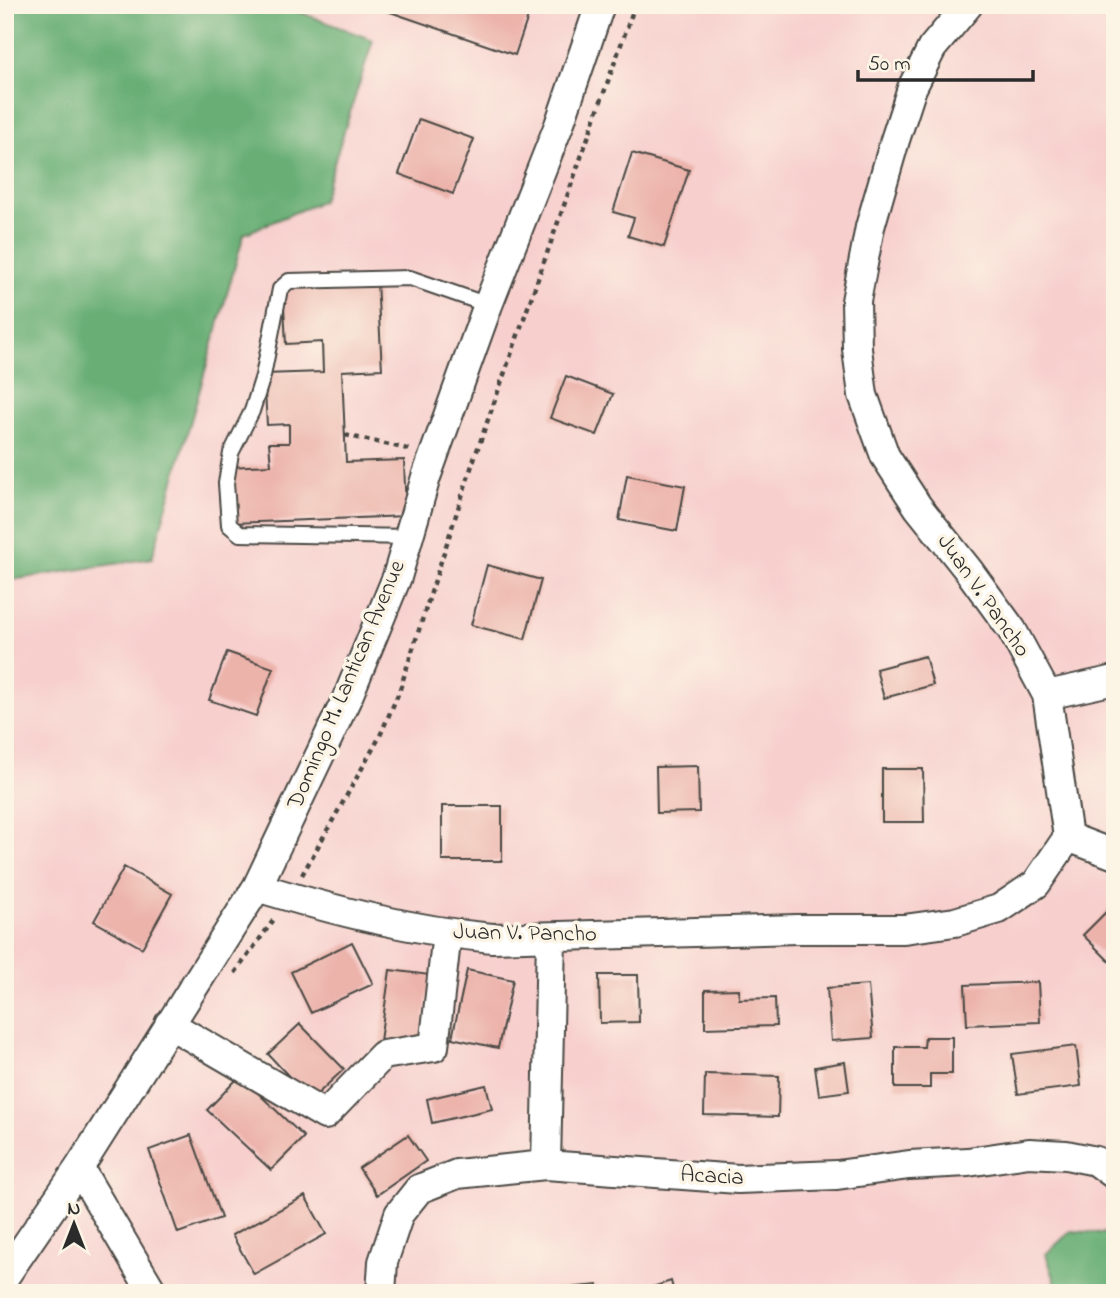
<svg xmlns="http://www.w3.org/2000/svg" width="1120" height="1298" viewBox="0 0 1120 1298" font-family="'Indie Flower',sans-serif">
	<rect width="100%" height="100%" fill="#fcf5e5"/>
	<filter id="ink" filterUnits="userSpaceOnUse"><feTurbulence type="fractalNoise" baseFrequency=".0143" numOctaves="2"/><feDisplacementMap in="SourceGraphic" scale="14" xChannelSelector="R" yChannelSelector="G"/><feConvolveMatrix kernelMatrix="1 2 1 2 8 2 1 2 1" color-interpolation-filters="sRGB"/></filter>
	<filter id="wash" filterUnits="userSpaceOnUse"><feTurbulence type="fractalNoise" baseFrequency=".00686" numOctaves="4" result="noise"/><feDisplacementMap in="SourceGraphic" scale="28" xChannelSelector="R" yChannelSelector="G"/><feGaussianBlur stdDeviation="1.57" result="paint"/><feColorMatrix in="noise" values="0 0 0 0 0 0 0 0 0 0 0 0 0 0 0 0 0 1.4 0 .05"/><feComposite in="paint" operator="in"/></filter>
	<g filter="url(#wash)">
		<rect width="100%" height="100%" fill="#f3e8ce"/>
		<path fill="#f7d0ce" d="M105,5H1115V1293H5V249Z"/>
		<path fill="#68ae74" stroke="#4a6c50" stroke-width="2" d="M5,5H281L373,40L322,201L244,234L152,558L5,581Z
			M1071,1231L1115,1234V1293H1059L1046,1254Z"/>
		<g id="blocks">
			<path fill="#ecb3ab" d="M370,5H532L515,55Z
				M419,119L474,139L453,194L399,174Z
				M632,153L689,170L664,247L628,236L634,218L613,212Z
				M377,282L382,369L342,371L346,462L404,460L406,516L232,523L229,467L271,465L269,443H289V424L267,425L264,374L323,372L322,342L286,344L283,287Z
				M566,376L613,394L597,435L550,418Z
				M627,475L685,486L677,531L619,520Z
				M487,565L541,580L525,639L471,625Z
				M227,652L273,668L256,716L209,700Z
				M925,656L933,685L884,698L876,669Z
				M698,766L699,812L657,813L656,767Z
				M882,769H923L924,822H882Z
				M442,806H502V861H442Z
				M124,867L172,894L142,948L94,921Z
				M1110,908L1115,913V967L1083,935Z
				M352,942L373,984L311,1013L291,972Z
				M390,970L430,975L420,1046L380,1041Z
				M467,970L513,980L498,1048L452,1038Z
				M599,975H638L639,1022L600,1023Z
				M1038,982L1040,1022L967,1025L965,985Z
				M868,985L873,1038L831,1041L827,988Z
				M739,989V999L775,998L776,1026L705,1028V990Z
				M300,1024L344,1069L311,1100L268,1054Z
				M925,1037H952V1074H930V1088H895V1047H924Z
				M1076,1046L1081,1086L1018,1094L1012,1054Z
				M845,1062L849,1091L819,1095L815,1067Z
				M705,1074L779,1076L778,1117L704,1115Z
				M240,1076L304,1137L271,1170L207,1110Z
				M486,1085L492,1109L432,1123L427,1099Z
				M191,1135L221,1218L178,1233L149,1150Z
				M408,1135L426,1161L377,1195L359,1168Z
				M305,1196L326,1234L254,1274L232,1235Z
				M671,1281L674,1293H637V1292Z
				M598,1285V1293H557V1289Z"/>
		</g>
	</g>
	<g filter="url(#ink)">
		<use href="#blocks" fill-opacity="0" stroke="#494743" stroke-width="2"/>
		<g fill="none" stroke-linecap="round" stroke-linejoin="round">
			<defs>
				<path id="lane" d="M410,537L240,534L229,525L226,483L231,453L252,411L263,376L280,289L289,281L410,278L488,305"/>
				<path id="street" d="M1047,695L1115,680
					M1068,837L1115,855
					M257,887C335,911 411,930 492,938L797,929H904L955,922L999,909L1036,884L1068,837L1047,695L1012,630L969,571L918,507L885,456L863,395L857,349L856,301L870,227L895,140L912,88L932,48L968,5
					M169,1024L325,1115L383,1055L434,1047L447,933
					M546,1165L551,937
					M79,1168L153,1293
					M5,1276L79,1168L257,887L315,765L349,694L397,577L426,477L488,305L559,125L600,5
					M381,1293L383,1262L399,1214L419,1189L457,1174L546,1165L738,1179L837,1175L909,1165L968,1162L1029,1153L1066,1155L1096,1161L1115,1175"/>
			</defs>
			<use href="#lane" stroke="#494743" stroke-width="18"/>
			<use href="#street" stroke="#494743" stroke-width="32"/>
			<path stroke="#494743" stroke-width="4.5" stroke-dasharray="5 5" stroke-linecap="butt" d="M345,435L412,450
				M302,875L379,738L399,692L473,462L635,5
				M235,973L275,918"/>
			<use href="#lane" stroke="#fff" stroke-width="14"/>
			<use href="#street" stroke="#fff" stroke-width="28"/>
		</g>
	</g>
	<g text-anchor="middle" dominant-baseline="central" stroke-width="7" stroke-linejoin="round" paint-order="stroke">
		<g font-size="23" fill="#2b2b2b" stroke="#fcf5e5">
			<text transform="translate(983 596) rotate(55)">Juan V. Pancho</text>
			<text transform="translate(347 685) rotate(-67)">Domingo M. Lantican Avenue</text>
			<text transform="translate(525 934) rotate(1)">Juan V. Pancho</text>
			<text transform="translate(712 1177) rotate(3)">Acacia</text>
		</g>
	</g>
	<rect width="1120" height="1298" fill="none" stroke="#fcf5e5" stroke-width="28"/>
	<g transform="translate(74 1224)" stroke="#fcf5e5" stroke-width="5" paint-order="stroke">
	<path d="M0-5L12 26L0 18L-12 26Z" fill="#2b2b2b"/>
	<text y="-10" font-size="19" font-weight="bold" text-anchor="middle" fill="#2b2b2b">N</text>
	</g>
	<path d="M858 70v10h175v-10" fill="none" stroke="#2b2b2b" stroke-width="3.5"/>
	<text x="868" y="70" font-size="21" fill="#2b2b2b" stroke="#fcf5e5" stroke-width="5" paint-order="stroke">50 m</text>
</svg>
